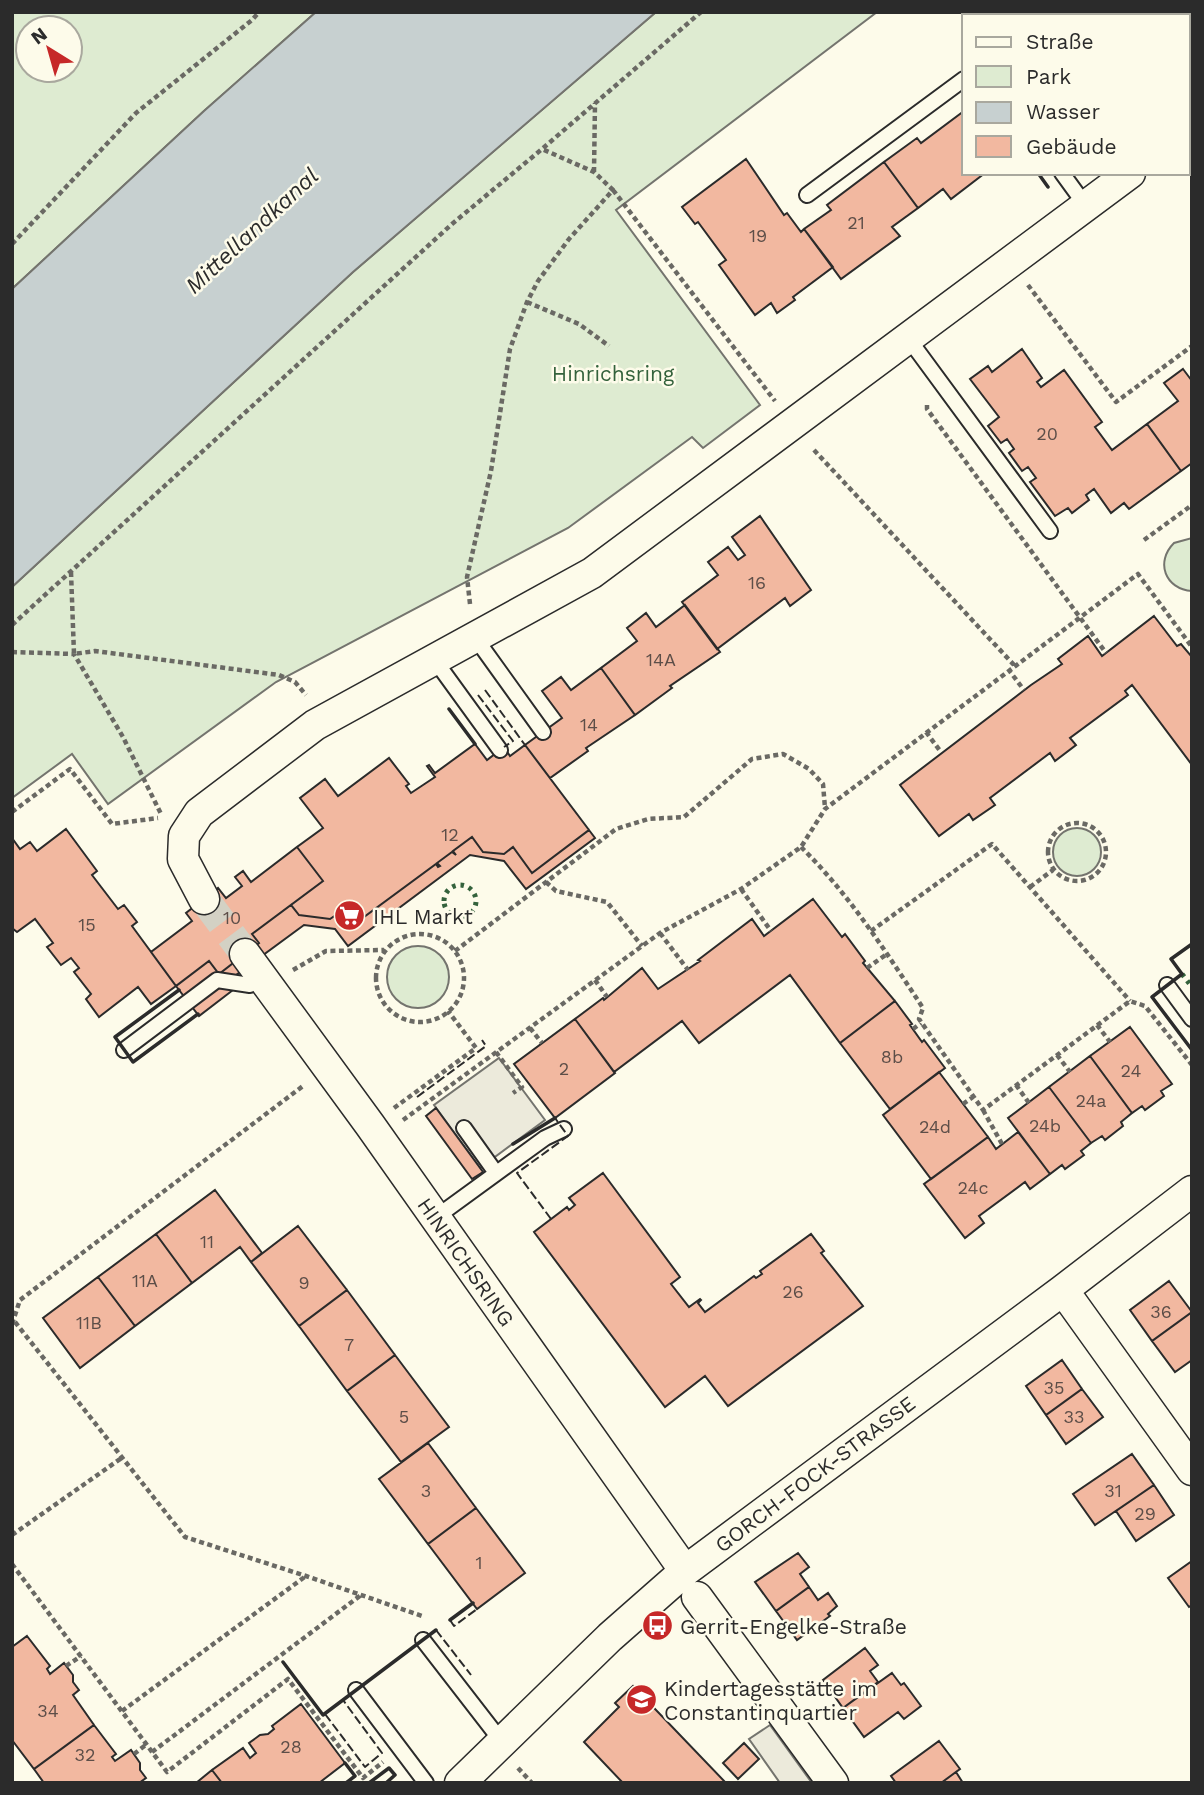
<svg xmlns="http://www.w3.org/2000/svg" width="1204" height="1795" viewBox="0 0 1204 1795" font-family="'Work Sans',sans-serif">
	<rect width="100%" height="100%" fill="#fdfbea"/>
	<path fill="#deebd1" stroke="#74746e" stroke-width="2" fill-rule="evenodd" d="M12,12H316L204,111L12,289ZM28,28H70V70H28Z
		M656,12H877L616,210L760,405L703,448L692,437L568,528L276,682L108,804L72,754L12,798V587L353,272Z
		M1192,538V591C1165,589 1155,562 1174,543Z
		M1053 852a24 24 0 1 1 48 0a24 24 0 1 1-48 0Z
		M387 977a31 31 0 1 1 62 0a31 31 0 1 1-62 0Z"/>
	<path fill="#eceadb" stroke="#74746e" stroke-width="2" d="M499,1058L545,1120L480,1168L434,1105Z
		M770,1725L812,1783H780L749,1739Z"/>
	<path fill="#c7d0d0" stroke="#74746e" stroke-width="2" d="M316,12H656L353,272L12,587V289L204,111Z"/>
	<path fill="#f2b8a0" stroke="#2b2b2b" stroke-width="2" d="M964,111V173H985L951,199L943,189L918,208L884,162L917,138L921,143Z
		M746,159L784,215L787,213L801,232L804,229L833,267L793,297L795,300L777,313L771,303L755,315L719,265L726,260L698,222L695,224L682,207Z
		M884,162L918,208L892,227L900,236L841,279L804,229L831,210L827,205Z
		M1022,349L1042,378L1037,382L1041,387L1064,370L1102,422L1095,427L1112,450L1147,424L1181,471L1129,509L1124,503L1111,513L1094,489L1086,495L1089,500L1072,513L1068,508L1055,516L1030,482L1036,478L1028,467L1022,471L1009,453L1014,449L1007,439L1001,443L988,426L999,417L970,379L988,366L992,372Z
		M1183,369L1192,381V463L1181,471L1147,424L1178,401L1164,383Z
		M760,516L811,590L790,606L785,598L717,649L682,602L718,575L708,562L728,547L738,560L745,555L732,537Z
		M685,605L720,652L670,686L672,688L635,715L601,668L637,641L627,628L646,613L656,627Z
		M1154,616L1177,646L1181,644L1192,657V765L1132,685L1125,691L1128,695L1070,738L1076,745L1055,761L1050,753L990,798L995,805L973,820L969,814L939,836L900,785L1031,685L1062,664L1058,659L1088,636L1102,656Z
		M601,668L635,715L586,748L588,751L550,778L525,745L562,718L542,691L561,677L571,690Z
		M475,744L487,760L504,747L510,756L525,745L589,830L532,873L513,847L504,854L483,852L472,837L453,851L456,855L452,852L437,863L440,866L438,867L436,864L349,928L339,913L330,919L299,915L291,905L323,881L297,847L323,828L300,798L325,779L338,796L389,758L409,784L406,786L411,793L435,777L427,766L429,765L435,773Z
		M66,829L97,871L92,875L118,909L124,905L137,922L132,926L176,986L151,1004L138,987L99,1017L86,999L91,994L74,972L79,968L71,958L61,965L47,947L53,943L35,919L17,932L12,928V838L20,849L30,842L37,851Z
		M589,830L595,838L526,889L504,861L470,855L348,946L335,929L304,925L236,975L233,990L199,1016L176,986L209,961L219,974L259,943L252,934L291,905L299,915L330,919L339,913L349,928L436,864L438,867L440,866L437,863L452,852L456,855L453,851L472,837L483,852L504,854L513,847L532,873Z
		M297,847L323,881L252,934L259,943L219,974L209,961L176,986L151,952L192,921L186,913L218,888L226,898L242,886L235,877L243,871L251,882Z
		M813,899L842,937L845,934L865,961L863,963L895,1001L840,1043L790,975L699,1043L682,1021L614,1072L575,1019L603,998L604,1000L642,968L658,989L700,961L698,960L752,919L764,936Z
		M895,1001L912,1024L910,1025L922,1042L924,1040L945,1068L890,1109L840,1043Z
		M575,1019L615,1073L555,1118L514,1064Z
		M1130,1027L1172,1084L1161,1091L1164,1096L1145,1110L1142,1106L1132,1113L1090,1056Z
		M1090,1056L1132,1113L1121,1122L1123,1126L1105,1140L1102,1136L1091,1143L1049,1087Z
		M939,1072L988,1137L931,1179L883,1115Z
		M1049,1087L1091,1143L1081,1151L1084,1155L1065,1169L1062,1165L1050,1174L1008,1118Z
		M436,1108L483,1172L472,1179L426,1116Z
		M1018,1132L1050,1174L1030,1189L1025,1182L979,1216L984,1223L965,1238L924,1184L988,1137L996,1149Z
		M603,1173L680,1277L671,1284L689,1307L700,1299L701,1300L698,1303L705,1312L754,1276L756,1278L762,1274L760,1271L811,1234L824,1251L821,1253L863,1306L728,1406L705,1376L665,1407L534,1232L567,1207L569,1210L575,1205L569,1198Z
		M215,1190L262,1253L251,1262L240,1247L192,1283L156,1234Z
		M298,1226L347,1290L299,1326L251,1262Z
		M156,1234L192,1283L135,1326L98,1277Z
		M98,1277L135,1326L80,1368L43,1318Z
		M1169,1281L1192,1312L1152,1341L1130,1310Z
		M347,1290L395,1355L347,1391L299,1326Z
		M1192,1312V1360L1175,1372L1152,1341Z
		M395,1355L449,1427L401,1462L347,1391Z
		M1062,1360L1082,1389L1046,1415L1026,1386Z
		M1082,1389L1103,1417L1066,1444L1046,1415Z
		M428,1443L476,1508L428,1544L379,1479Z
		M1132,1454L1154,1485L1095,1525L1073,1494Z
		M1154,1485L1174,1515L1136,1541L1116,1511Z
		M476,1508L525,1573L477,1609L428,1544Z
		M798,1553L809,1567L800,1574L809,1587L776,1611L755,1582Z
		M1192,1561V1605L1189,1607L1168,1578Z
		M809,1587L818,1600L828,1593L837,1606L828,1614L830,1616L797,1640L776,1611Z
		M27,1636L50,1666L47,1669L50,1674L64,1663L73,1675V1682L79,1690L73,1695L94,1725L34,1769L12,1740V1647Z
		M865,1648L878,1665L870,1671L878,1682L843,1708L823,1680Z
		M892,1673L901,1685L904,1683L921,1706L904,1719L898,1712L864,1737L843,1708Z
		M633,1686L726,1783H623L584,1742L619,1707L615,1703Z
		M301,1704L345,1763L319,1783H222L212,1770L243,1748L250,1758L256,1753L249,1743L260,1735L268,1734L274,1729L272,1726Z
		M94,1725L116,1754L112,1757L115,1761L131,1750L140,1763V1770L146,1778L139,1783H44L34,1769Z
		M939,1741L960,1769L941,1783H896L891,1776Z
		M744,1743L759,1759L738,1779L723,1763Z
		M212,1770L222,1783H196Z
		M956,1772L963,1783H941Z"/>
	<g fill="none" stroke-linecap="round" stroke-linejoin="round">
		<path stroke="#d3d1c4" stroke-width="30" stroke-dasharray="30 15" stroke-linecap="butt" d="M204,899L245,954"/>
		<defs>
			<path id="service" d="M1062,173L1086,206
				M807,195L964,79
				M908,338L1050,531
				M474,636L543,732
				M434,659L500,750
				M1167,985L1192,1019
				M124,1050L217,980L250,985L262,976
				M464,1128L496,1173
				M435,1218L545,1138L564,1129
				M423,1640L502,1742
				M356,1690L426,1783"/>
			<path id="minor" d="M1188,133L1192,131
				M204,899L183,859L184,836L199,813L315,725L592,573L1130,173
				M245,954L370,1125L685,1571
				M1063,1290L1192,1470
				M697,1597L833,1783
				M460,1783L610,1637L685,1571L1063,1290L1192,1191"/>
		</defs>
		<use href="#service" stroke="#2b2b2b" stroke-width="18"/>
		<use href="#minor" stroke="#2b2b2b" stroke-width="33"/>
		<path stroke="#6a6964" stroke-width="4.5" stroke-dasharray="5 3.5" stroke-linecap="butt" d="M1096,16L1099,14L1100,16
			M594,172L595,103
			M613,190L775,401
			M12,244L136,113L252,20L259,12
			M1028,285L1116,402L1192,346
			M527,302L579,324L609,346
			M927,405V409L1106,653
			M814,450L1014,665
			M1144,540L1192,505
			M71,572L74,654L95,651L279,675L295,682L306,695
			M470,604L467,577L491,471L510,349L527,302L538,281L569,239L613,190L594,172L542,149
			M12,625L452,224L542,149L701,12
			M12,652L74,654L123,737L161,814
			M1008,669L1024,690
			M926,732L941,752
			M12,812L70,769L112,824L158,818
			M1048 852a29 29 0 1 1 58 0a29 29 0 1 1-58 0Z
			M801,847C849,894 886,952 923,1008L919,1019L983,1110L1130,1001L1145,1006L1192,1065
			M546,882L556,891L607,902L642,946
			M1030,887L1053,870
			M741,889L771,931
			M871,931L992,844L1130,1001
			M660,933L688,970
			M376 978a44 44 0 1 1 88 0a44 44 0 1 1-88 0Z
			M455,951L616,829L648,819L684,817L752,759L783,754L809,769L823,784L825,808
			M867,968L887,954
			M293,970L326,951L384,950
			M595,980L607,997
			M1097,1025L1110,1042
			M530,1028L542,1043
			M913,1029L921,1023
			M496,1052L522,1087L513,1093
			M1057,1055L1070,1072
			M1016,1085L1029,1103
			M963,1104L973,1097
			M394,1108L476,1048L448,1011
			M983,1110L1002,1144
			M403,1120L660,933L741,889L801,847L825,809L1138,574L1192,647
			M15,1322L185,1537L306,1576L422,1616
			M12,1324L20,1300L303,1086
			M12,1535L123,1457
			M12,1564L167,1772L288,1679L363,1778L383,1762
			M66,1666L81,1656
			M122,1711L306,1576
			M152,1752L361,1595
			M134,1754L147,1744
			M518,1768L532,1783"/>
		<use href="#service" stroke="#fdfbea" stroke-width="14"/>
		<use href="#minor" stroke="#fdfbea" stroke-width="30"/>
		<path stroke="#34623c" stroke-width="5" stroke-dasharray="3.5 5" stroke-linecap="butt" d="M444 901a16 16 0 1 1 32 0a16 16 0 1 1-32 0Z
			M1182,974L1192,987"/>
		<path stroke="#2b2b2b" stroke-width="2" stroke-dasharray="9 3.5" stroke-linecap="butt" d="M485,690L525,745
			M478,695L513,741L504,747
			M417,1097L486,1046L482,1040
			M551,1219L517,1173L568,1136L555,1118
			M450,1620L454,1626L477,1609
			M436,1630L471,1675
			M325,1714L365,1767L382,1753L343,1700"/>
		<path stroke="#2b2b2b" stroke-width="3.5" d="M1038,173L1048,187
			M449,709L475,744
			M1192,944L1171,959L1182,974L1152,997L1192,1050
			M179,990L115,1037L133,1062L198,1014
			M513,1144L555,1118
			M450,1620L473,1603
			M283,1662L323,1715L436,1630
			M345,1763L355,1776L346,1783
			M369,1783L389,1768L395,1775L386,1783"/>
	</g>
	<defs>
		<symbol id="supermarket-disc" viewBox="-11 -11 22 22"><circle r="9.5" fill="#c62828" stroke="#fdfbea"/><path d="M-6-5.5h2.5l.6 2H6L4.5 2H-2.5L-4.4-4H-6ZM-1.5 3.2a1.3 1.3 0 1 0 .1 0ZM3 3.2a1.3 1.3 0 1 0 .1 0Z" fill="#fff"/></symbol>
		<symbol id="bus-disc" viewBox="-11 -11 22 22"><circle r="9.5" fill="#c62828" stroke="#fdfbea"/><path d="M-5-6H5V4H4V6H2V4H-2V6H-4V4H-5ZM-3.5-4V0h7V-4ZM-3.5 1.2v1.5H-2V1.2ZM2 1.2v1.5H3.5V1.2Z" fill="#fff"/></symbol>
		<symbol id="school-disc" viewBox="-11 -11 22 22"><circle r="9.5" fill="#c62828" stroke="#fdfbea"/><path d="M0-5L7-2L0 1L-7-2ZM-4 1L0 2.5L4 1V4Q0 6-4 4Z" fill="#fff"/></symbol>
	</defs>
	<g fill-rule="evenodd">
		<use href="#supermarket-disc" x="332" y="898" width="35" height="35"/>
		<use href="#bus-disc" x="640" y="1608" width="35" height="35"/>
		<use href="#school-disc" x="624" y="1682" width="35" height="35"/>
	</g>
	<g text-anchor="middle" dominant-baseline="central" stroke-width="5" stroke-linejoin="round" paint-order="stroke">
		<g font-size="18" fill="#5d4e48">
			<text x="856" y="222">21</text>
			<text x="758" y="235">19</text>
			<text x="1047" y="433">20</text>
			<text x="757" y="582">16</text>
			<text x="661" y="659">14A</text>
			<text x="589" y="724">14</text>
			<text x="450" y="834">12</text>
			<text x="232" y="917">10</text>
			<text x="87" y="924">15</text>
			<text x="892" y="1056">8b</text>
			<text x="564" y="1068">2</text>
			<text x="1131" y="1070">24</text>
			<text x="1091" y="1100">24a</text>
			<text x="1045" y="1125">24b</text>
			<text x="935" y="1126">24d</text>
			<text x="973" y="1187">24c</text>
			<text x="207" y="1241">11</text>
			<text x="145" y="1280">11A</text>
			<text x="304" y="1282">9</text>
			<text x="793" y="1291">26</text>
			<text x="1161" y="1311">36</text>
			<text x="89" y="1322">11B</text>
			<text x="349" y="1344">7</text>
			<text x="1054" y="1387">35</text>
			<text x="404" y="1416">5</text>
			<text x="1074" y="1416">33</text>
			<text x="426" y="1490">3</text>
			<text x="1113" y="1490">31</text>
			<text x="1145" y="1513">29</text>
			<text x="479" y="1562">1</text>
			<text x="48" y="1710">34</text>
			<text x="291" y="1746">28</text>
			<text x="85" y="1754">32</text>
		</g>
		<g font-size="21" fill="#34623c" stroke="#fdfbea">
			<text x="613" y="373">Hinrichsring</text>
		</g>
		<g font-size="21" fill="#2b2b2b" stroke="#fdfbea" text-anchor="start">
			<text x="373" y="916">IHL Markt</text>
			<text x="680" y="1626">Gerrit-Engelke-Straße</text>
			<text x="664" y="1688">Kindertagesstätte im<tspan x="664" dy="24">Constantinquartier</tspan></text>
		</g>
		<g font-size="21" fill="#2b2b2b" stroke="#fdfbea">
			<text transform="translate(466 1262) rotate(55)">HINRICHSRING</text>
			<text transform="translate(815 1474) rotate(-37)">GORCH-FOCK-STRASSE</text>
		</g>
		<g font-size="23" font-style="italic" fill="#2b2b2b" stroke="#fdfbea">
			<text transform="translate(252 231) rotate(-43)">Mittellandkanal</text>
		</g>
	</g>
	<rect width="1204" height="1795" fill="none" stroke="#2b2b2b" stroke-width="28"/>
	<rect x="962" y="14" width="228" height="161" fill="#fdfbea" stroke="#a9a89e" stroke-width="2"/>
	<rect x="976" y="37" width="35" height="10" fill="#fdfbea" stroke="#a9a89e" stroke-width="2"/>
	<text x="1026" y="49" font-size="21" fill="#2b2b2b">Straße</text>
	<rect x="976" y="66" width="35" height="21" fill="#deebd1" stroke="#a9a89e" stroke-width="2"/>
	<text x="1026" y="84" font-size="21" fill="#2b2b2b">Park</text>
	<rect x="976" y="102" width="35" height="21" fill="#c7d0d0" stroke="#a9a89e" stroke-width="2"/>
	<text x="1026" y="119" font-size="21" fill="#2b2b2b">Wasser</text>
	<rect x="976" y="136" width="35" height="21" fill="#f2b8a0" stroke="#a9a89e" stroke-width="2"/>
	<text x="1026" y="154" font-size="21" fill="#2b2b2b">Gebäude</text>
	<g transform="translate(49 49) rotate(323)"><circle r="33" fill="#fdfbea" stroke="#a9a89e" stroke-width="2"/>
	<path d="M0-5L12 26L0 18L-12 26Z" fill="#c62828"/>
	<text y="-10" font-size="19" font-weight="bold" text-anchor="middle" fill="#2b2b2b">N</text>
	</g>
</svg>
